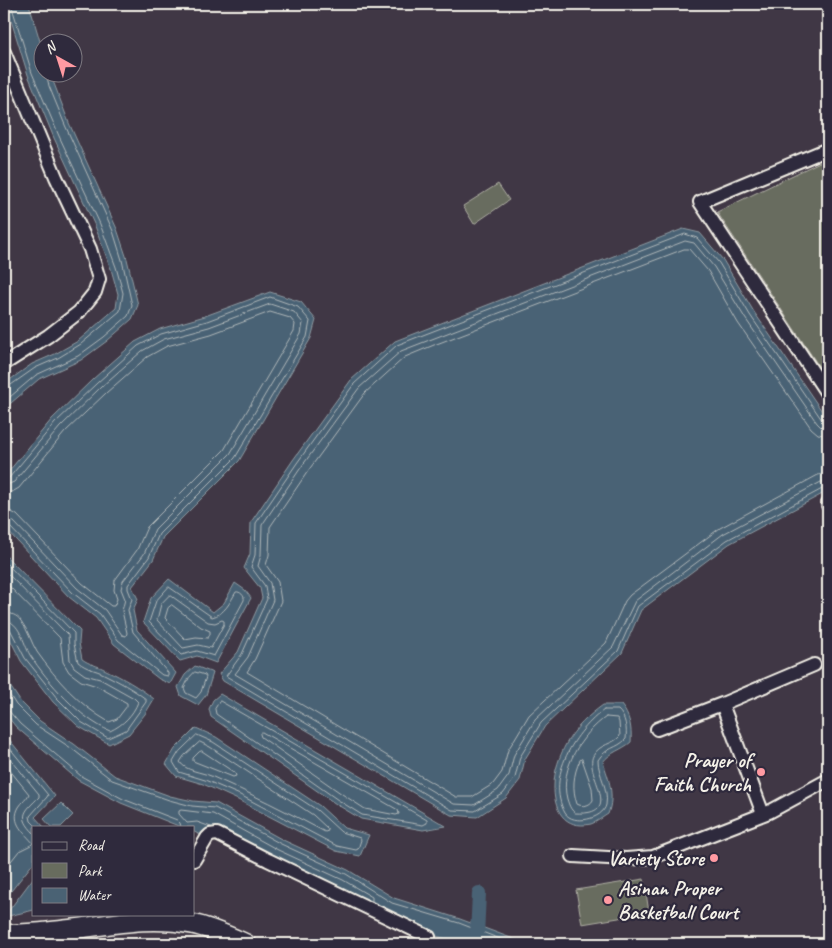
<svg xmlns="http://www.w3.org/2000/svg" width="832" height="948" viewBox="0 0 832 948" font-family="Caveat,sans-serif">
	<rect width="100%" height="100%" fill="#403745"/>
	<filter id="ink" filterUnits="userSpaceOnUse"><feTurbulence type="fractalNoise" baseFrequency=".02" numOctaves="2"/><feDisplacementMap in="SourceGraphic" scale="10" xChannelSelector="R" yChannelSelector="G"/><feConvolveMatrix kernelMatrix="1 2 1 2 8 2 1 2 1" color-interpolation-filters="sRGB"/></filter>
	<g filter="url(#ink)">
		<path fill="#686c5e" stroke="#aeaea3" d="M828,158V363L820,368L717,212Z
			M498,184L509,200L474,224L463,206Z
			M644,879L649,913L582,924L576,890Z"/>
		<path fill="#4a6274" stroke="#8e9ba2" d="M6,4H29L42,48V72L50,73L69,123L117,229L127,259L138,305L132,319L107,341L81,360L39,379L4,409V384L32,364L55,354L78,341L116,308L118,294L111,269L95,226L54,138L28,75Z
			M683,229L700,233L723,260L754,312L828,420V491L729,544L641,610L622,653L545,726L525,759L520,780L506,798L477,817L451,815L223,681L219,674L238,652L262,598L260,588L244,568L250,554L251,522L293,460L351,380L395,341Z
			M270,292L301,302L316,320L311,338L239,461L163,537L153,560L132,587L138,599L133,610L137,630L176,673L170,684L159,679L114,644L96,618L69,597L4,527V477L52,419L93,379L135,342L160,329L205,316Z
			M4,554L80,631L79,643L82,659C90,665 97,665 106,670C123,678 139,687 154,699L145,714L129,734L109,744L78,726L53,702L21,661L4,627Z
			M169,579L213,612L224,603L235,583L245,590L251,598L216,663L197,656L180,661L143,622L151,598Z
			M195,666L213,673L206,695L198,705L181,696L178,687L185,675Z
			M4,677L20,701L40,721L74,744L115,776L170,796L193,801L216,803L283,840L348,870L394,898L460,919L527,944H464L387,922L336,900L255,858L194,832V827H181L121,803L78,780L16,727L4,712Z
			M220,694L446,826L423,830L361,819L336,804L211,717L209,709L213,700Z
			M603,705H621C630,716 632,728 631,742C622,750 610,752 603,762C609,780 615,795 608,814C603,817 597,822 591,824C564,830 553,809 554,785C554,771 560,755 566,744C575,728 589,715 603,705Z
			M196,728L216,737L320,806L344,828L369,835L360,856L336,851L238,800L203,784L176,776L166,764L175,749Z
			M4,733L55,796L35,817L44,827H34V862L4,900Z
			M61,803L73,815L61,827H51L44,819Z
			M34,877V910L4,917Z"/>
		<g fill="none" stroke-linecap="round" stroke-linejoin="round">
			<path stroke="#b0b8ba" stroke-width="1" d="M4,387H8L35,368L58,358L81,344L120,311L123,293L116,267L100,224L59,136L32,73L11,4
				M4,402L36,375L78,356L104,337L128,316L132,305L122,260L113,231L65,125L49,86L46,72
				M828,422L822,420L750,315L719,263L697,238L685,234L397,345L354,384L297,463L256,523L255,555L251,567L265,586L267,599L242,654L226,676L452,810L475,811L503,794L515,778L520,757L541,723L618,651L638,606L727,540L824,488L828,487
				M828,429L821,427L817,423L745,318L714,267L694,243L685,241L401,351L359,388L302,466L262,525L261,555L258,566L270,583L273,600L248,657L235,674L454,804L474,805L498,790L509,775L514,755L535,720L613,647L635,601L723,534L821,482L828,481
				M828,436L818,434L811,428L738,323L708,271L689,249H684L434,345L405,357L365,393L308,471L270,527L269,555L266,565L278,582L281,601L255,659L247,672L456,797H472L493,784L502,772L508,750L529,715L606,643L625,601L630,595L720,528L818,475L828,473
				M4,479L9,478L55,423L97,383L138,346L161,334L207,321L270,297L298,307L310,321L307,337L235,458L159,534L149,557L128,585V589L132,599L128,610L133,632L168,673V676L162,675L118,640L100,614L73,593L9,526L4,524
				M4,486L14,482L60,427L101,387L142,351L164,339L209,327L270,304L294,312L303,323L301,334L230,454L155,529L144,554L123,581L121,589L125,599L122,611L127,633L126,636L122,635L105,610L77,588L14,522L4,518
				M4,493L12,492L19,488L65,432L106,393L147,357L167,346L211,334L270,312L290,318L295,324L294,331L224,450L147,527L137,550L115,580L114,590L117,599L114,606H111L82,583L17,515L10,511H4
				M4,561L74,633V644L78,662C88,670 94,669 104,674C118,681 133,689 146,699V702L126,730L108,738L81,722L57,698L25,658L10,629L4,627
				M4,570L68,635L70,660L74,667L85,675L100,679L134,698L138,702C133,715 123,725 110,731C80,719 48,682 30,655C23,643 20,621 4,620
				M4,581L60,638L63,662L69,672L81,681L97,686L127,703V706L117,719L109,722C79,705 57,680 37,652C31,642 28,630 21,621C17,615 11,613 4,613
				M169,587L212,617C225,614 230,602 236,592C240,591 245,596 244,600L214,656L197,651L181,655L149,622L156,601Z
				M170,595L208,622L215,623L222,620L224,621V624L211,648L198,645L183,648L157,620L161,604Z
				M172,605L201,627L210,631V634L208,638L196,637L185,639L165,618L168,608Z
				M195,672L205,675L206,677L201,692L196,698L186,693L184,688L189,678Z
				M4,686L16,705L36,725L71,748L112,780L169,800L192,806L215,808L281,844L346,874L392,903L459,923L513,944
				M220,701L427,820V823L423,825L362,815L338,800L216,714L215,709Z
				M4,709L9,711L20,724L81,776L123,799L177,820L180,823L181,827
				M604,710H618C626,717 627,729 626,739C617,749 606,747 598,760C598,775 609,788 606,805C603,819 573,826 565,813C545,777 576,730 604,710Z
				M606,717L617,718L619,722L620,736C613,745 600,743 593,756C584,774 626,816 575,813C570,809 569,805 567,799C559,768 582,734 606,717Z
				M262,732L398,810L399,814L396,815L365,809L342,794L261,737L260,734Z
				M197,735L213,742L317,810L341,832L360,838L361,840L358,849L356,850L337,846L240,795L205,780L179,772L173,762L179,752Z
				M4,741L48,795L47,797L30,816L31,821L37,827
				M200,742L210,747L313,815L327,828L328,831L325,832C288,812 250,793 211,776C202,772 185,771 180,762L184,756Z
				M4,751L39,794V797C25,811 17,816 34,833
				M202,751L235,773L236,776L233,777L193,761V758L199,752Z
				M582,759L592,788L593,800C590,806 582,807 577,804C572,789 573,775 580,760Z
				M4,763L29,794C27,799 22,802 19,807C10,823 25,833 33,843L31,845L19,851L4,870
				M211,827L197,822L187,823L179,814V811L181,810L213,814L278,850L343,880L372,897V901"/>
			<path stroke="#4a6274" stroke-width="14" d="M477,936L479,893"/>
			<defs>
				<path id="street" d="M4,52L56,177L90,249L99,279L95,292L79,312L48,336L4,364
					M828,149L700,202L828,395
					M828,504V505
					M722,704L763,814
					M657,729L722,704L814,665
					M573,856L626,859L653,857L769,812L828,780
					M194,860L207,838L210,835L217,834L268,860L429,937"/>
				<path id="secondary" d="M4,935C24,934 45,933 65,930C108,925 149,915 192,924C211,928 228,936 246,944"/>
			</defs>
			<use href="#street" stroke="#f4f1e8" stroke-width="16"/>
			<use href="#secondary" stroke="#f4f1e8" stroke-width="22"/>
			<use href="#street" stroke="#2f2a3d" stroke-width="12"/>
			<use href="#secondary" stroke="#2f2a3d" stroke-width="19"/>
		</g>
	</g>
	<g fill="#ff9aa2" stroke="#2f2a3d" stroke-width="2">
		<circle cx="761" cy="772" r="5"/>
		<circle cx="714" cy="858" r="5"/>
		<circle cx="608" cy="900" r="5"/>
	</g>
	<g text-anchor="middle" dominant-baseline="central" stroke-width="4.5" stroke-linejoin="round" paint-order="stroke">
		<g font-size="21" font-weight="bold" fill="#f4f1e8" stroke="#2f2a3d" text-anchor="end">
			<text x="751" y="760">Prayer of<tspan x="751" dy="24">Faith Church</tspan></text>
			<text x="704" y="858">Variety Store</text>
			<text x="618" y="888" text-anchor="start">Asinan Proper<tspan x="618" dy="24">Basketball Court</tspan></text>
		</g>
	</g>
	<rect width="832" height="948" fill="none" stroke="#2f2a3d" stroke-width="20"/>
	<rect x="10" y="10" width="812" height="928" fill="none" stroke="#f4f1e8" stroke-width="2" filter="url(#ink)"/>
	<rect x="32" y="826" width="162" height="90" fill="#2f2a3d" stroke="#7e7a81"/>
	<rect x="42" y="842" width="25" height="8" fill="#2f2a3d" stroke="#7e7a81"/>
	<text x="78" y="850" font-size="15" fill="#f4f1e8">Road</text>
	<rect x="42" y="863" width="25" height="15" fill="#686c5e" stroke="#7e7a81"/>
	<text x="78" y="876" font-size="15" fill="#f4f1e8">Park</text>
	<rect x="42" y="888" width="25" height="15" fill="#4a6274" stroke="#7e7a81"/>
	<text x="78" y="900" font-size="15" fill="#f4f1e8">Water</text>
	<g transform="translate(58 58) rotate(321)"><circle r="24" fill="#2f2a3d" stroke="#7e7a81"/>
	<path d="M0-4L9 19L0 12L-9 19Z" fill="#ff9aa2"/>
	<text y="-8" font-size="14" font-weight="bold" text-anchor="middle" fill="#f4f1e8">N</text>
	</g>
</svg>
